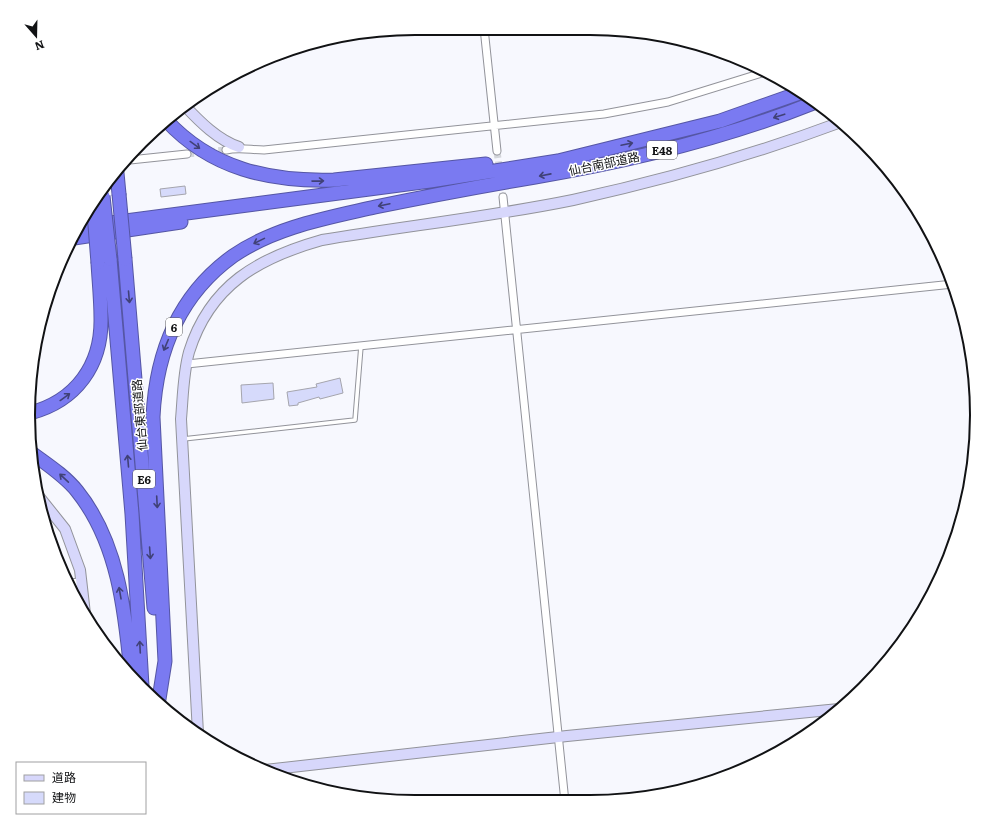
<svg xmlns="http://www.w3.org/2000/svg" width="1005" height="830" viewBox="0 0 1005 830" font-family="Literata,'Noto Sans JP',serif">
	<rect width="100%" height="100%" fill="#f7f8fe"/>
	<path fill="#d6dafb" stroke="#a5a5ad" d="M185,186L186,194L161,197L160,189Z
		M340,378L343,393L320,399L319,397L298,403V405L289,406L287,392L317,387L316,384Z
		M273,383L274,399L242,403L241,385Z"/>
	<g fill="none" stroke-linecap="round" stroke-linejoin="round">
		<path stroke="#d4d6db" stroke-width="7" stroke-dasharray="7 3.5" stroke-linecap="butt" d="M497,151L503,197
			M187,154L226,150"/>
		<defs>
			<path id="lane" d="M183,439L355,420L361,346"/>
			<path id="street" d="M484,28L497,151
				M226,150C239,147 251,150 264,150L604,114L668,102L765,72
				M130,160L187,154
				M503,197L565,802
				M187,364L953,284
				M68,583L81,582"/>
			<path id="secondary" d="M185,106C200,122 218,140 239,147
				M37,494L65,529L80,570L85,614
				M198,733L181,419C183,397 183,374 189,352C210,285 258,258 322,240C405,226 490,217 573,200C664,180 753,155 841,122
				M265,770L567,736L839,709"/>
			<path id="highway" d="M166,120C211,169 270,182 334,180L486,164
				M117,173L119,194
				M80,227L430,181L558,161L720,121L802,92
				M74,238L181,222
				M110,259L132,514L142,686
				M125,259L154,608
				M30,413C76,401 102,365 101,318C101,300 99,281 98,263
				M33,454C48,465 65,476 77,491C118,542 125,610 131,673
				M159,699L165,661L153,417C156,353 179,295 233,256C275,227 327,218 375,207C428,196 482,186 535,177C631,161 726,138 816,102"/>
		</defs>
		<use href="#lane" stroke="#92939a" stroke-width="5.5"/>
		<use href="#street" stroke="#92939a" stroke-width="9"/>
		<use href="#secondary" stroke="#92939a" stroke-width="12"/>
		<use href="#highway" stroke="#5556a4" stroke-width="15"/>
		<use href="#lane" stroke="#fff" stroke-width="3.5"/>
		<use href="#street" stroke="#fff" stroke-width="7"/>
		<use href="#secondary" stroke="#d7d7fb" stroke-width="10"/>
		<use href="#highway" stroke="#7a7af1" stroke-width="13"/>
		<defs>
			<path id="highway-bridge" d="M119,194L125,259
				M103,196L110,259
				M93,200L98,263"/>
		</defs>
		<use href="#highway-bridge" stroke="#5556a4" stroke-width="15" stroke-linecap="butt"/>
		<use href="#highway-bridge" stroke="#7a7af1" stroke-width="13"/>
	</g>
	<defs><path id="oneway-shaft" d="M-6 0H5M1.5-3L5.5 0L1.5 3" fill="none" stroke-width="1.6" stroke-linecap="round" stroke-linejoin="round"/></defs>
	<g stroke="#404177">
		<use href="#oneway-shaft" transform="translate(779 116) rotate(162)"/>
		<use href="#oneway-shaft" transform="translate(627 144) rotate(-12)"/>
		<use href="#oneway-shaft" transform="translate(195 145) rotate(36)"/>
		<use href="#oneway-shaft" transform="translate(545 175) rotate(169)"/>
		<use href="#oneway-shaft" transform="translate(318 181) rotate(-1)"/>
		<use href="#oneway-shaft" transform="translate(384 205) rotate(168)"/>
		<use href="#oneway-shaft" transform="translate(259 241) rotate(154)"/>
		<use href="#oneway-shaft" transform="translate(129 297) rotate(85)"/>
		<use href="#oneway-shaft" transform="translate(166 345) rotate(113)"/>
		<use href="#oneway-shaft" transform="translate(65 397) rotate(-36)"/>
		<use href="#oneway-shaft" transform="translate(128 461) rotate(-95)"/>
		<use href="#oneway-shaft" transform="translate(64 478) rotate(-137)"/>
		<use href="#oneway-shaft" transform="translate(157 502) rotate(87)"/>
		<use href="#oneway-shaft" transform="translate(150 553) rotate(86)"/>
		<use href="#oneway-shaft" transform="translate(120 593) rotate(-100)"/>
		<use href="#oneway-shaft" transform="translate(140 647) rotate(-93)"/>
	</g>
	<g text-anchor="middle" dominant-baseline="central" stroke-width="3" stroke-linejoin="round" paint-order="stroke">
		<g fill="#fff" stroke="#58595a" stroke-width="1">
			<rect x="647" y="141" width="30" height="18" rx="3"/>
			<rect x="166" y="318" width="16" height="18" rx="3"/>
			<rect x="133" y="470" width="22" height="18" rx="3"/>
		</g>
		<g font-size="11" font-weight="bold" fill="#111214">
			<text x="662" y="150">E48</text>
			<text x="174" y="327">6</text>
			<text x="144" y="479">E6</text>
		</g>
		<g font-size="12" fill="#111214" stroke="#fff">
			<text transform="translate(604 163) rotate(-12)">仙台南部道路</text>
			<text transform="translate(139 415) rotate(-95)">仙台東部道路</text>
		</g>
	</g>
	<path d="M0 0H1005V830H0ZM415 35H590A380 380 0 0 1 970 415V415A380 380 0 0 1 590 795H415A380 380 0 0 1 35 415V415A380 380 0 0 1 415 35Z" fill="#fff" fill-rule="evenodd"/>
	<path fill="none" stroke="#111214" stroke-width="2" d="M415 35H590A380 380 0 0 1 970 415V415A380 380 0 0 1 590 795H415A380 380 0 0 1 35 415V415A380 380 0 0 1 415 35Z"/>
	<rect x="16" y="762" width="130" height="52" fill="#ffffff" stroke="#a0a0a1"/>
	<rect x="24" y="775" width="20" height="6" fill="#d7d7fb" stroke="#a0a0a1"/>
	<text x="52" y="782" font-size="12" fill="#111214">道路</text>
	<rect x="24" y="792" width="20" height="12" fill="#d6dafb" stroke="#a0a0a1"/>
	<text x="52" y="802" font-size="12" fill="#111214">建物</text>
	<g transform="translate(36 36) rotate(160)" stroke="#ffffff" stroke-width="3" paint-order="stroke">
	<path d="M0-3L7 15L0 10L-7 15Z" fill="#111214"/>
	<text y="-6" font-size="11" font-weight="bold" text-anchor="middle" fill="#111214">N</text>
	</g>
</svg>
